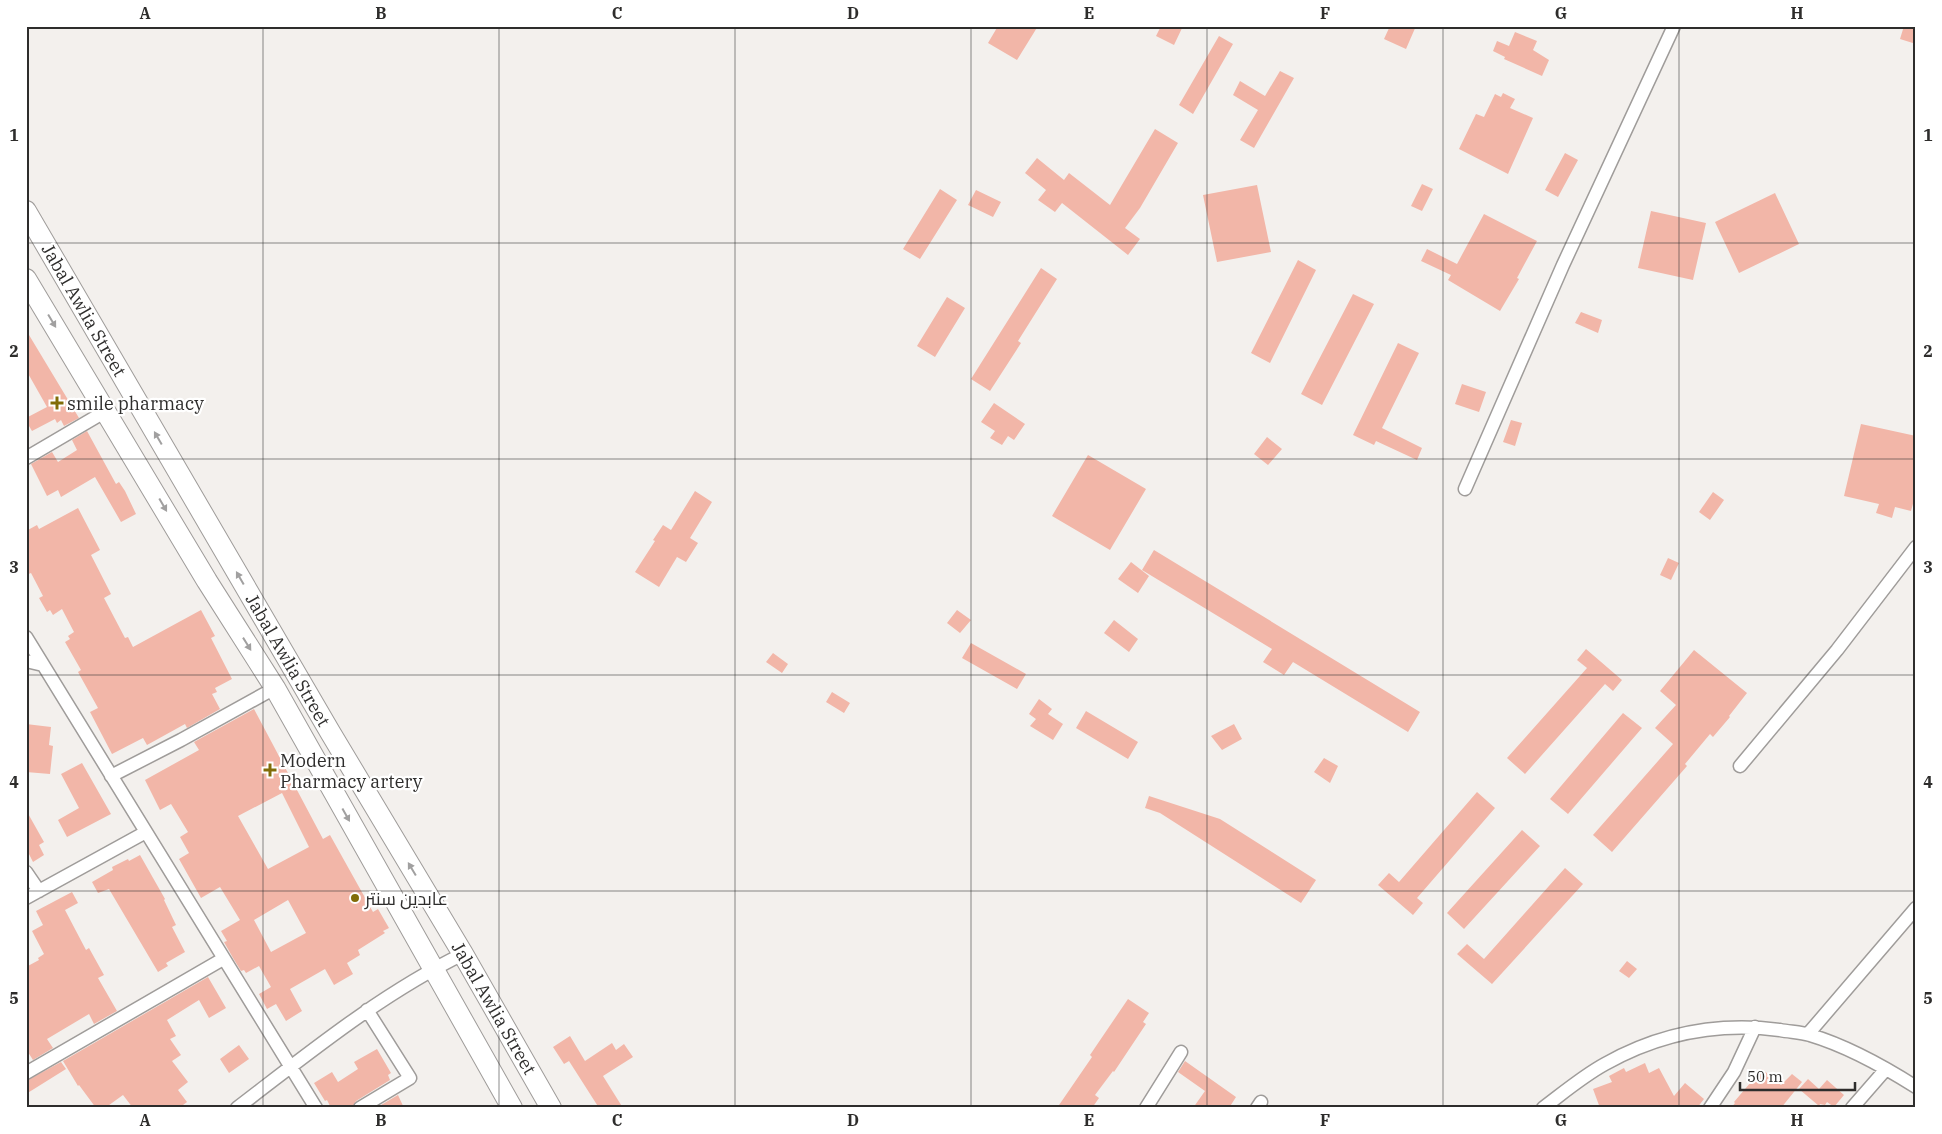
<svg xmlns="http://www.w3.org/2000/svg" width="1942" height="1134" viewBox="0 0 1942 1134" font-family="'IBM Plex Serif',Cairo,serif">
	<rect width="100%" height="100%" fill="#f3f0ed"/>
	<path fill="#f2b6a8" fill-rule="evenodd" d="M998,26H1038L1017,60L988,43Z
		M1161,26H1183L1174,45L1156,36Z
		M1390,26H1416L1406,49L1384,39Z
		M1904,26H1916V44L1900,39Z
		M1515,32L1537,41L1533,50L1549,60L1542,76L1504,59L1505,57L1493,51L1497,41L1509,46Z
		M1219,36L1233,44L1193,114L1179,105Z
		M1280,71L1294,78L1254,148L1240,140L1258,110L1233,95L1240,81L1265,96Z
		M1503,93L1515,99L1510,108L1533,118L1508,174L1459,149L1476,114L1484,117L1495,94L1501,97Z
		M1155,129L1178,143L1140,208L1125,228L1140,239L1128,255L1062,203L1055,212L1038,200L1046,190L1025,173L1037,158L1064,180L1069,173L1110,205Z
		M1565,153L1578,160L1558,197L1545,190Z
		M1422,184L1433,189L1422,211L1411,206Z
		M1257,185L1271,252L1217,262L1203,195Z
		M940,189L957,200L920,259L903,249Z
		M976,190L1001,202L993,217L968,205Z
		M1775,193L1799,244L1739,273L1715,222Z
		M1651,211L1706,223L1693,280L1638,268Z
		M1484,214L1537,241L1517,278L1519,279L1500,311L1448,280L1451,275L1421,261L1427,249L1457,264Z
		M1298,260L1316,270L1270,363L1251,353Z
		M1041,268L1057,279L1018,341L1021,343L990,391L971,379Z
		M1353,294L1374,304L1322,405L1301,394Z
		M947,297L965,308L935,357L917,346Z
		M1581,312L1602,320L1598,333L1575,323Z
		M26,330L79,418L64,426L61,420L57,423L55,419L32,431L26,421V418L47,407L26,370Z
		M1398,343L1419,353L1382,428L1422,448L1417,460L1376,441L1374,445L1353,435Z
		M1462,384L1486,392L1479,412L1455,404Z
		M994,403L1025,424L1014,440L1008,436L1002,445L990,438L995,431L981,422Z
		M1511,420L1522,423L1515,446L1503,442Z
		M1861,424L1916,436V493L1911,511L1895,507L1892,518L1876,513L1879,504L1844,496Z
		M87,431L116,484L119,482L125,491L136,514L121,522L95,477L61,497L58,490L47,496L31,464L52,452L58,462L77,450L72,440Z
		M1267,437L1282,449L1268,465L1254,454Z
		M1088,455L1146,489L1110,550L1052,516Z
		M695,491L712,502L690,538L698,543L686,562L677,557L659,587L635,572L655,541L653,540L663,525L671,530Z
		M1713,492L1724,500L1710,520L1699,512Z
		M78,508L100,550L91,555L111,594L104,598L125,638L128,637L133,647L201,610L215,636L211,638L232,679L215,688L217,692L212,694L220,709L187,728L185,724L147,745L143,738L112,754L90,712L98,708L78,672L81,670L65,642L70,639L68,636L74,632L62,609L53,615L50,610L47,612L39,598L43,596L31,573L26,575V531L37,525L39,529Z
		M1154,550L1420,712L1408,732L1293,662L1284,675L1263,662L1272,649L1142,570Z
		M1668,558L1679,563L1671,580L1660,575Z
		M1131,562L1149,576L1138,593L1118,579Z
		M957,610L971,620L960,633L947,623Z
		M1114,620L1138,639L1129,652L1104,633Z
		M971,643L1026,674L1017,689L962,658Z
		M1586,649L1622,680L1613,691L1605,684L1525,774L1507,758L1587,668L1577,660Z
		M1694,650L1747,693L1729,716L1730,717L1713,737L1710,734L1685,764L1687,766L1612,852L1593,835L1673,744L1655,728L1676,705L1660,691Z
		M773,653L788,664L782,673L766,662Z
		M832,692L850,703L844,713L826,702Z
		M1039,699L1052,709L1048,714L1063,724L1053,740L1030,726L1036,719L1029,714Z
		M254,709L323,839L330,835L373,912L378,909L389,928L383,931L385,933L358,950L360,955L347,963L353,974L334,985L325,969L290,989L302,1011L286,1021L276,1004L267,1009L259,994L271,987L259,966L246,973L244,970L241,971L233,958L224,942L227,941L221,931L240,920L220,887L201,898L179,859L189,853L180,837L188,832L171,804L160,810L145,780L199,750L194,742ZM282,793L309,847L268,869L238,816ZM288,900L306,933L271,952L254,920Z
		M1086,711L1138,742L1128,759L1076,728Z
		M1623,713L1642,728L1568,814L1550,799Z
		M26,724L51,727L49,745L53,746L50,774L26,772Z
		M1234,724L1242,739L1222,750L1211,736Z
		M1324,758L1338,766L1330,783L1314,772Z
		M82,763L111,814L67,837L58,820L79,808L61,774Z
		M1477,792L1495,808L1417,898L1423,903L1413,915L1378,885L1389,873L1399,882Z
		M1149,796L1220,819L1316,880L1301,903L1160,813L1145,808Z
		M26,810L44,842L39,845L44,855L33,862L28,852L26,853Z
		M1522,830L1540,846L1464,929L1447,913Z
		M140,855L165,899L164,900L176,925L172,927L185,952L166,963L168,966L158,972L109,889L98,893L92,882L113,870L112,867L128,859L129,861Z
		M1565,868L1583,884L1492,984L1457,954L1467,944L1484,959Z
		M72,892L78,903L65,910L86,950L89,948L104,975L98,978L117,1011L94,1024L89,1014L47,1039L53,1048L33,1060L26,1049V967L39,960L38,958L44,954L32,931L43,925L36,911Z
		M1627,961L1637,969L1629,978L1619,971Z
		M208,977L226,1008L209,1018L199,1000L167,1020L176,1036L170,1039L181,1055L172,1061L188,1082L178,1090L187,1102L179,1108H133L123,1095L105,1108H96L79,1085L78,1086L63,1061Z
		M1128,999L1149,1013L1143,1022L1146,1024L1114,1072L1113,1071L1095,1095L1099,1098L1092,1108H1057L1092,1057L1090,1055Z
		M570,1036L585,1061L612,1043L616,1050L624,1044L633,1057L603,1076L623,1108H599L569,1061L564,1064L553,1047Z
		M239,1045L249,1059L229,1073L220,1059Z
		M377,1049L391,1073L388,1075L390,1080L356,1101L352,1108H331L327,1100L325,1101L314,1083L332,1072L338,1082L358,1069L354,1062Z
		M1185,1061L1236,1097L1229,1108H1193L1205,1091L1178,1072Z
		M61,1062L66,1069L26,1094V1081Z
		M1645,1063L1649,1073L1659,1068L1674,1096L1685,1083L1704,1099L1697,1108H1600L1593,1089L1612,1082L1609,1076L1624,1068L1626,1072Z
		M1762,1069L1781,1085L1792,1074L1802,1082L1781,1108H1731L1735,1103L1734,1102Z
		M1808,1079L1819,1089L1827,1080L1844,1095L1834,1107L1827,1102L1825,1105L1820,1104L1819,1106L1799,1089Z
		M398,1095L404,1108H376Z"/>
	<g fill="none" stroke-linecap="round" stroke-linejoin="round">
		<defs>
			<path id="street" d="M26,458L106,411
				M1465,489L1563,265L1674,26
				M26,637L316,1108
				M26,661L43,665
				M1740,766L1837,650L1916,547
				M111,776L181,740L275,688
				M26,872L39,891
				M26,898L146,832
				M1808,1034L1916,908
				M26,1073L223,959
				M237,1108C309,1053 381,994 463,954
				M360,1108L410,1078L367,1010
				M1146,1108L1181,1052
				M1257,1108L1261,1102
				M1543,1108C1563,1093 1583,1076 1605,1064C1660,1033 1718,1022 1780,1030C1790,1032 1801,1032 1810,1035C1847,1046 1883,1066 1916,1087
				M1710,1108L1734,1072L1755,1027
				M1852,1108L1886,1069"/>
			<path id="primary" d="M26,211L330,732L463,954L551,1108
				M26,279L207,581L275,688L512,1108"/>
		</defs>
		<use href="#street" stroke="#9f9c9a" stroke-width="15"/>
		<use href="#primary" stroke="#9f9c9a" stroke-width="22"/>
		<use href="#street" stroke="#fff" stroke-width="12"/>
		<use href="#primary" stroke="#fff" stroke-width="20"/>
	</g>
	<defs><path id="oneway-solid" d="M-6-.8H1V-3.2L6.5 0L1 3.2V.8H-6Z" transform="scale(1.25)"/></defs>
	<g fill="#a1a0a0">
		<use href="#oneway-solid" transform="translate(52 321) rotate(59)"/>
		<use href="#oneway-solid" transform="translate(158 438) rotate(-120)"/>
		<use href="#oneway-solid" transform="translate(163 505) rotate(60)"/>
		<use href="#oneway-solid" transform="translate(240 578) rotate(-120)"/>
		<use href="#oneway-solid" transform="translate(247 644) rotate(58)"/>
		<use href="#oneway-solid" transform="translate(346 815) rotate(61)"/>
		<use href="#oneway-solid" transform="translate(412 869) rotate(-121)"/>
	</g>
	<path fill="none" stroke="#2e2d2c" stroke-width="1" stroke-opacity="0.55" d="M263,26V1108M499,26V1108M735,26V1108M971,26V1108M1207,26V1108M1443,26V1108M1679,26V1108M26,243H1916M26,459H1916M26,675H1916M26,891H1916"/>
	<g fill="#816c08" stroke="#fff" stroke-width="2">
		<path d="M54.5 395.5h5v5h5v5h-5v5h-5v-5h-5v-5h5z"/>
		<path d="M267.5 762.5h5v5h5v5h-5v5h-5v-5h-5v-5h5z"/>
		<circle cx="355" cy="898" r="5"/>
	</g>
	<g text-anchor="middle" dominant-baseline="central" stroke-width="4.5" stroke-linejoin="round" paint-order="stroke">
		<g font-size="18" fill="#2e2d2c" stroke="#fff">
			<text transform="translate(84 310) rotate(60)">Jabal Awlia Street</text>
			<text transform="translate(288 660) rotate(60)">Jabal Awlia Street</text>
			<text transform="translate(494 1008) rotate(60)">Jabal Awlia Street</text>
		</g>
		<g font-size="18" fill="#2e2d2c" stroke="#fff" text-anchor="start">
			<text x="67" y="403">smile pharmacy</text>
			<text x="280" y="760">Modern<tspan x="280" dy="21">Pharmacy artery</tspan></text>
			<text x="365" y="898">عابدين سنتر</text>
		</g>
	</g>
	<rect width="1942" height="1134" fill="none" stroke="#ffffff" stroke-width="55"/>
	<path d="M1740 1082v8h115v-8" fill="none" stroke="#2e2d2c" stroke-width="2.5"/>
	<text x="1747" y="1082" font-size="15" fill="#2e2d2c" stroke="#ffffff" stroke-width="4" paint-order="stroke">50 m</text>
	<rect x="28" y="28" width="1886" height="1078" fill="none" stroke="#2e2d2c" stroke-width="2"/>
	<g font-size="16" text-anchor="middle" font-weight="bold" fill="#2e2d2c">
		<text x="145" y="19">A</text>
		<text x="381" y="19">B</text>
		<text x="617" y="19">C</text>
		<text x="853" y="19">D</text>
		<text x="1089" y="19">E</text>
		<text x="1325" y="19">F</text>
		<text x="1561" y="19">G</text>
		<text x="1797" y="19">H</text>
		<text x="14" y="141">1</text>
		<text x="1928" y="141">1</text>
		<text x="14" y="357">2</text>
		<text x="1928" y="357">2</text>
		<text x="14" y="573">3</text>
		<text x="1928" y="573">3</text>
		<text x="14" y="788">4</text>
		<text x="1928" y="788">4</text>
		<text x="14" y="1004">5</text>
		<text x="1928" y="1004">5</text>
		<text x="145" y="1126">A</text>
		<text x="381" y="1126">B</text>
		<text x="617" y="1126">C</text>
		<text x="853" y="1126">D</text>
		<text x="1089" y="1126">E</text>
		<text x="1325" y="1126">F</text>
		<text x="1561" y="1126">G</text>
		<text x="1797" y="1126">H</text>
	</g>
</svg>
